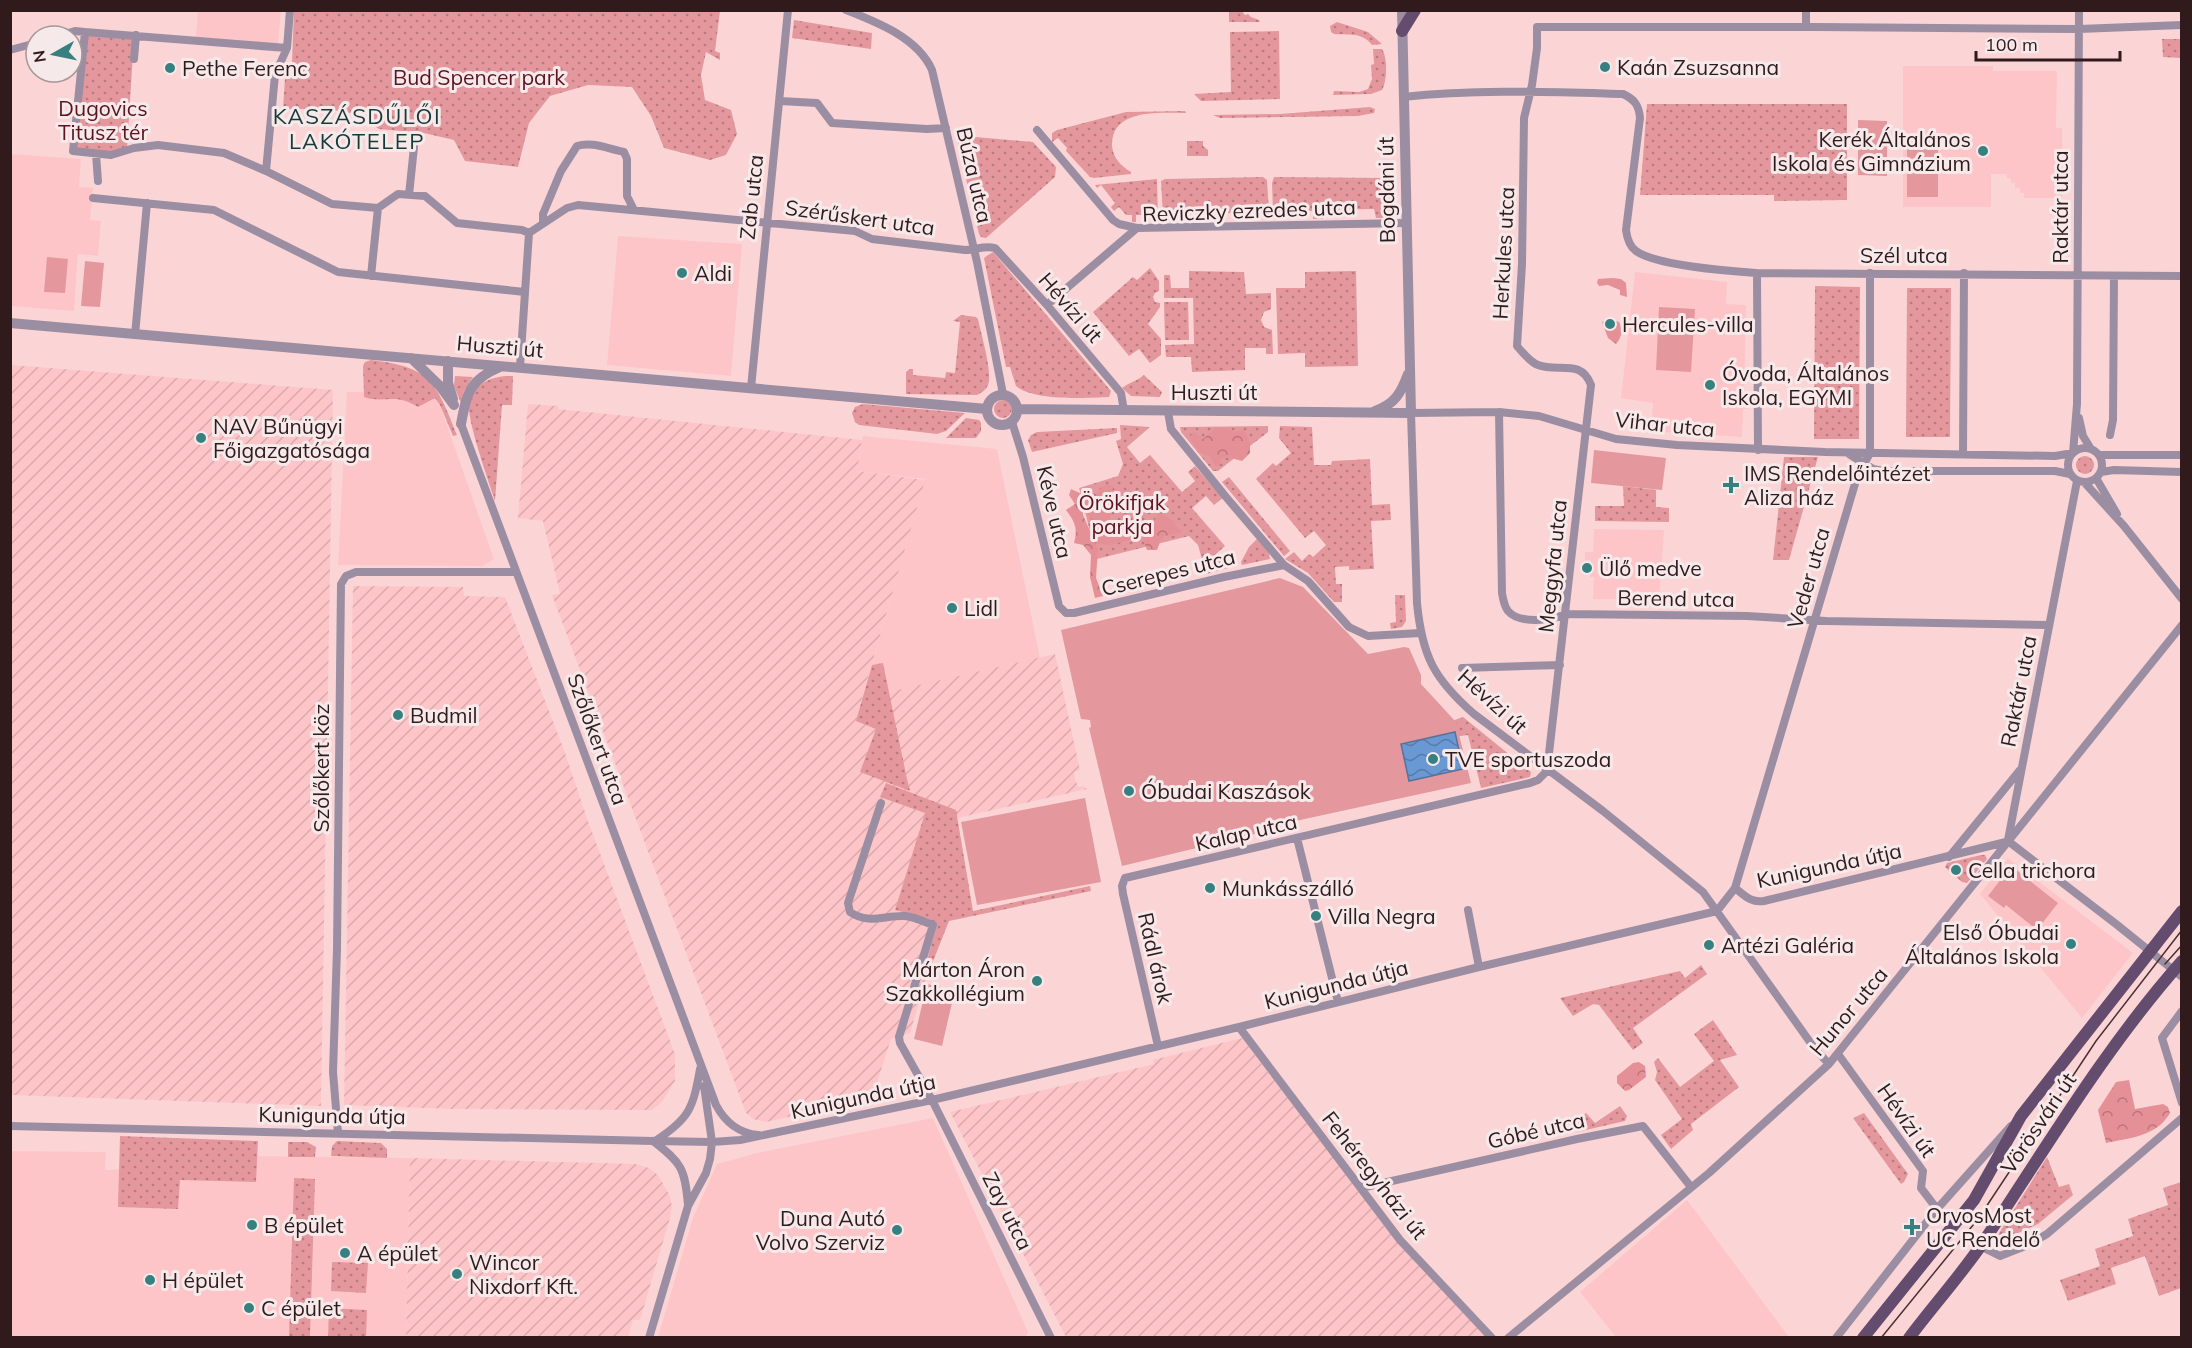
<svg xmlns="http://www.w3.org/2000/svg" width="2192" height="1348" viewBox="0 0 2192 1348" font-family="Mulish,sans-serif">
	<defs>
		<pattern id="industrial-furrows" width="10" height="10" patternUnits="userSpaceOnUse" patternTransform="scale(1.5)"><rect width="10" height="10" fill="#fec5c8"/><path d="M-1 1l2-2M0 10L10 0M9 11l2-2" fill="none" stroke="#daa9ab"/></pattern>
		<pattern id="green-dots" width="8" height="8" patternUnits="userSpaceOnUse" patternTransform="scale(1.5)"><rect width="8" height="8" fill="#e4989d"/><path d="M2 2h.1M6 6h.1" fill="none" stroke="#b97b7f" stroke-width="1.8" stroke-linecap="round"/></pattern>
		<pattern id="forest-crowns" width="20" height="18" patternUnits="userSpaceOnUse" patternTransform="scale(1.5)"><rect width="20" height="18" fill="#e59096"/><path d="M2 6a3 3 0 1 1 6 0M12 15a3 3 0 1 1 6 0" fill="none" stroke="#ba757a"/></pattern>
		<pattern id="water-waves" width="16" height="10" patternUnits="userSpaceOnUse" patternTransform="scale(1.5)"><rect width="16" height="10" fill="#6998d3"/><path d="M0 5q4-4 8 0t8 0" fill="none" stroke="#577baa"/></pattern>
	</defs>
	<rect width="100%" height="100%" fill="#fbd5d6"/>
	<path fill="#fec5c8" d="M198,11H281L277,52L195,44Z
		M1903,66H1993V71H2057L2056,128H2062V198H2024V193H2020V188H2015V183H2011V179L2007,178L2006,174H1991V207H1903Z
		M10,154L81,159L79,187L93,188L90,220L101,221L98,256L78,254L74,311L11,306Z
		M618,236L742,244L731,376L607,365Z
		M1635,272L1727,282L1726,304L1746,305L1744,396H1748L1747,409H1743L1742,437L1651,431L1653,403L1621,398Z
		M347,392L430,393L437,397L494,559L482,566L338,565Z
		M863,436L997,449L1040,658L862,699L925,479L857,471Z
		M1594,529L1664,530L1659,600L1593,599L1594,577H1590L1591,560H1585V552H1593Z
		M2008,858L2133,953L2082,1018L1980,894Z
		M933,1118L1028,1332L1026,1337H658L693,1218L717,1164L757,1153Z
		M11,1151L106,1152L105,1170H109L254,1156L410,1158L406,1337L11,1338Z
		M1687,1200L1789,1337H1616L1580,1292Z"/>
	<path fill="url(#industrial-furrows)" d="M11,365L333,390L321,1106L11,1095Z
		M528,404L558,406V409L862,440L857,471L925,480L862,698L1055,654L1080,770L1074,772L1075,779L1078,787L1083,786L1087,789L953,819L943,921L910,1033L891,1039L874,1092L869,1099L766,1122L753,1119L746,1113L552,595L560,594L543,521L518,518Z
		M353,586L463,587L464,596L505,597L564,750L589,824L675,1054V1081L662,1102L652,1110L453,1109L344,1105Z
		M1242,1038L1402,1247L1488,1337H1066L950,1112L1154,1064L1153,1060Z
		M410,1158L635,1164L649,1168L658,1175L670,1196L672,1207L670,1218L640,1320H633L628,1337H406Z"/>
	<path fill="url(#green-dots)" d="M432,11H720L715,51L720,53V60L706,52L701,75L705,100L731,110L737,134L726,155L710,160L664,148L651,116L632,87L588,85L550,96L529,123L518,167L465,161L454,140L424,133L379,129L355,114L328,109H283L285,78L292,62L294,11Z
		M1229,11H1242L1245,15L1248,14L1251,17L1259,20L1260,22H1229Z
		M794,20L872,33L871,49L792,38Z
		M1337,22L1368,32L1382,44L1372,45C1361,31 1349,36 1334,34L1331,32L1330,26Z
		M1279,31L1280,99L1201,101L1194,94L1231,92L1230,32Z
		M87,34L134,38L127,148L110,153L75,149Z
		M2162,39H2181V58L2163,57Z
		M1373,49H1382C1388,58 1387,81 1382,90L1371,94L1333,95L1334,91L1359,92L1368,89L1372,79L1371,65L1374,64Z
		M1647,104H1847V200L1774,201V195H1640Z
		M1370,107L1375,109L1374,113L1358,116L1220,118L1213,115L1280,114Z
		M1185,111L1186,113C1160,113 1111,108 1112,146C1113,158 1121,166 1131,172V174L1094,178L1090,177L1066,151L1067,148L1058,138L1052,142V133L1057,130L1126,112Z
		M964,136L1033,142L1056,167L1055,177L986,238L981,237L979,234L958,145V140Z
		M1187,141H1203V146L1208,150V156H1187Z
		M1263,177L1267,180L1269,212L1163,215L1161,181L1165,179Z
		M1274,177L1387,178L1392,185V215L1388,218H1376L1374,209L1323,210V219H1313V211L1273,212L1272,183Z
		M1157,179L1158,215H1136V222H1132V215H1126L1119,207L1114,211L1111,207L1115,203L1101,185L1097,188L1095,185Z
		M993,252L1111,391L1109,397C1086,398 1033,401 1016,386L1010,367H1006L984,258Z
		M1150,268L1159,281V291L1155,293L1153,297L1155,302L1160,303V307L1148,324L1161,339V355L1150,363L1139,349L1129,356L1093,312L1133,277L1137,280Z
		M1189,271L1244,272L1246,294L1271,293V309L1264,312L1261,320L1264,327L1272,330L1273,354H1266V348H1245V370L1192,372L1191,357H1166L1165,345L1194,344L1193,298H1164V275H1170L1171,288H1189Z
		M1356,271L1358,366L1305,367V353L1278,354L1276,288H1305V272Z
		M1815,286L1860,287L1859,439H1814Z
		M1907,288H1951L1950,437H1906Z
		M1164,302H1188L1189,340H1165Z
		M961,315L976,317L978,319C981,334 993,373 988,385C986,390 981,393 977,395L906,394V372L910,369H913V375L945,378L946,372L955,373L960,322L953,321Z
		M371,360C431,367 436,382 457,435L453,436L440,405L435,398L418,407C394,392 385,404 364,397L363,366L365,362Z
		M1144,375L1162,392L1160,397L1131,396L1122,388C1130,382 1137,381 1144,375Z
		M455,376L473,377L464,391L461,403L454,386Z
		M513,376L512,405H502L495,501C489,482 466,419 469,402C474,382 495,375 513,376Z
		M994 409a9 9 0 1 1 18 0a9 9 0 1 1-18 0Z
		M863,404L965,413L946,431L937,434L859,425L855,422L852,413L855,407Z
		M966,418L979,420L981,423V431L976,438H946Z
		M1120,425L1150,427L1127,447L1140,463L1150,455L1182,492L1195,481L1188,472L1195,466L1223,498L1214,505L1206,496L1192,508L1225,546L1216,554L1228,568L1206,574L1198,545L1189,536L1097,559L1079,488L1118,476L1123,464L1116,441L1121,439Z
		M1268,426V432L1218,471H1213L1181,432L1180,427Z
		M1280,426L1312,427L1314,465H1331L1332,461L1370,459L1372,505L1390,504L1391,520L1371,521L1374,569L1349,570V566L1335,567L1336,584H1342V602H1334L1308,573L1285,559L1294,552L1302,561L1309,554L1313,557L1326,545L1314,531L1305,538L1256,479L1273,463L1276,466L1291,453L1279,438Z
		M1117,428V433L1032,452L1028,440L1031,435L1037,432Z
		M2076 465a9 9 0 1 1 18 0a9 9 0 1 1-18 0Z
		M1784,457H1818L1789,560H1773Z
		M1229,477L1290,551L1284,556L1222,482Z
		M1623,486L1656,490V507L1669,508V522L1595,521V506H1624Z
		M1257,539L1269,553L1270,559L1242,565L1241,562L1249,547Z
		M1395,595H1405L1406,621L1402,627L1391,629L1390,623L1396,622Z
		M883,663L907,779L910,791L860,772L876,729L856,721L872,665Z
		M1463,717L1531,772L1530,777L1481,788L1468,735L1454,737L1449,722Z
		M886,783L956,810L973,911L1090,886L1091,891L949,921L930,969L925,967L937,925L929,919L895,910L925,813L880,797Z
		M1981,855H1985L1987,859L1967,883L1962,882L1945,867L1947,863Z
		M1701,965L1707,974L1633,1028L1643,1043L1633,1050L1599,1005L1593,1004L1573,1016L1560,998L1680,971L1685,978Z
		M1713,1020L1737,1055L1720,1060L1739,1087L1691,1124L1693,1130L1671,1149L1661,1135L1682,1119L1655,1080L1657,1072L1654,1062L1658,1058L1680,1087L1714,1061L1694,1034Z
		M1620,1106L1627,1116L1625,1121L1577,1132L1571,1123L1586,1113L1595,1123Z
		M1864,1113L1908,1174L1904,1182L1901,1184L1853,1118Z
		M120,1136L258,1141L256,1182L180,1180L178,1209L118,1207Z
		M337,1141L381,1143L387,1149V1158L331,1156L332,1146Z
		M288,1142H307L316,1147L315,1157H288Z
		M2047,1157L2059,1187L2069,1184L2073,1195L2038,1224L2001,1241L1996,1238Z
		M294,1178L315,1179L310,1337H289Z
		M2181,1182V1288L2159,1296L2145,1256L2111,1268L2116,1284L2068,1301L2060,1280L2100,1266L2095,1249L2133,1236L2128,1219L2168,1205L2163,1188Z
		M332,1262L368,1263L366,1293L331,1291Z
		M329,1308L367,1310L366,1337H328Z"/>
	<path fill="url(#forest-crowns)" d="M1613,278L1621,279L1626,283L1627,297L1620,295V290L1608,285L1599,286L1597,283L1598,279Z
		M1610,319L1619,322C1623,330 1622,337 1616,344L1608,338L1602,322Z
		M1215,428H1228L1233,432L1244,430L1250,442V453L1242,461L1227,457L1221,458L1219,466H1215L1210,456C1198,454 1194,446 1190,436L1194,432L1203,439Z
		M1108,484L1114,487L1107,497L1111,510L1109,532L1117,536L1125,530L1131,534L1130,540L1110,545L1098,544L1095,525L1089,516L1087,507L1102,487Z
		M1071,489L1082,494L1083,515L1098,549L1096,578L1103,596L1095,598L1090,577L1091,555L1083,545L1074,543C1078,528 1075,522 1066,510L1075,504L1069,495Z
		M1159,512L1171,520L1182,532L1162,537L1157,550H1147L1142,537L1145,528L1152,524Z
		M1633,1063L1639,1062L1645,1066L1646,1077L1629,1090L1625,1091L1617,1083V1076Z
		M2129,1080L2135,1109L2163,1104L2168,1107L2170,1113C2157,1136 2130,1138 2106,1143L2098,1110L2116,1082Z"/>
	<path fill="#e4989d" d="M1858,120L1887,121V176L1858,175Z
		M1907,136H1938V197H1907Z
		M47,257L68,259L65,293L44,292Z
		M85,261L104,263L100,307L81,306Z
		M1659,307L1695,309L1691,372L1656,370Z
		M1594,450L1666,458L1662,490L1591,483Z
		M1280,578L1303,587L1368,654L1404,647L1409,648L1421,675V684L1456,722L1471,783L1258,829L1259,833L1122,866L1089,728L1091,727L1090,720L1081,719L1061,630Z
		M1085,798L1101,882L977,905L961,822Z
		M2011,866L2058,903L2037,930L2006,905L2004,908L1988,896Z
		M927,984L955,990L942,1046L914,1039Z"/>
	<path fill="url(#water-waves)" stroke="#58729c" stroke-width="1.5" d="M1455,732L1463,769L1409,781L1401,744Z"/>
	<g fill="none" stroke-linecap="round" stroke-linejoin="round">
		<path stroke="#9c8ea2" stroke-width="8" d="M846,10C877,22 918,38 932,70L977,262L1003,394
			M1806,27V10
			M85,32L73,151L111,155L134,148L158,145L224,153L266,171L332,204L378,208L398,194L425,196L457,223L522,230L529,233
			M59,36L75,31L85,32L287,48
			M10,50L36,43
			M134,59L136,35
			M1403,97C1476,89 1550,92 1623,94C1634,99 1639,105 1640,118L1626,230C1627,238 1629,246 1636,251C1657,266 1729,271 1757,273L2182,276
			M780,101L817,103L832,123L927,129L946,128
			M1037,130L1113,220L1119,224L1137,228
			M96,154L98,181
			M266,171L275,75L287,48L290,10
			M409,195L414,147
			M93,198L214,210L338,272L525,292
			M543,222V214L561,171L577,146C592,141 608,149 624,152L627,159V196L634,210
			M529,233L567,208L578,205L855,231L872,239L965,250C976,250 984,245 995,248L1047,305L1121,393L1124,411
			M1757,273L1758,450
			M371,276L378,208
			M1047,305L1137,228L1406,223
			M135,335L147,203
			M520,367L529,233
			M751,388L788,10
			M1168,412L1171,429L1226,497L1284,565L1308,581L1349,627L1368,636L1420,633
			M1499,412L1502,593C1503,599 1504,606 1508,611C1519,624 1552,621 1565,614L1747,616L1826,621L2048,625
			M2079,418L2083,436L2091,449
			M1012,422L1023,457L1059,606L1066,613H1074L1224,577L1284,565
			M461,424L716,1105C725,1122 738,1133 758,1135
			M2110,435L2113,420L2114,276
			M2068 465a17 17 0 1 1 34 0a17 17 0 1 1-34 0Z
			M1849,454L1873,469L1884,471H2055L2070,474
			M1963,454L1964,273
			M2099,455H2182
			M2101,472L2114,470L2182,472
			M2096,478L2117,514
			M2084,482L2124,526L2182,599
			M1462,668L1560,665
			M881,803L848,903L850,912C869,925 884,915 905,916C915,917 925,922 933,925L899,1037L900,1043L932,1100L1051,1338
			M1297,838L1338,1002
			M2008,840L2077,481
			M2008,841L2116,924L2182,977
			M1949,857L2020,770
			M1735,888C1745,896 1751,903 1764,901L2006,842
			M1468,910L1479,967
			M2182,1011L2162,1038L2182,1103
			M1239,1027L1400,1240L1492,1338
			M1158,1046L1123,894L1122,886L1125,878L1530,783L1538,780L1547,771L1591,385C1581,358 1558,373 1538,365C1530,362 1522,352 1517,346L1522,264L1524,118L1532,85L1537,48V27H1816L2079,29L2182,25
			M1838,1054L1923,1171L1921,1188L1937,1209
			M1829,1064L1815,1049L1703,892L1603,811L1474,714C1434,679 1422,656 1417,603L1411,413L1499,412L1539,416L1616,439L1677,445L1825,452L2055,456L2073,453L2077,404L2079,10
			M10,1126L653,1141L712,1142L740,1140L932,1100L1239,1027L1479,967L1717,911L1735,888L1857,477L1870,453V273
			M338,1133L333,1072L337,949L341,584L346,576L356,572H516
			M653,1141C682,1163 685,1169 688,1205
			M655,1141C689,1119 693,1109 700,1069
			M1361,1188L1577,1139L1643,1126L1691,1187
			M1980,1246L2000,1256L2028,1245L2047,1234L2182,1118
			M649,1338L688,1206L706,1173L710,1159L712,1142L704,1086
			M1508,1338L1709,1173L1829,1064L2182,625
			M1836,1338L1937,1209L2011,1126"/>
		<path stroke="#9c8ea2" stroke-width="10" d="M10,323L987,409
			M411,358L440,386L454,405
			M448,361V383L453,399
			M987 410a15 15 0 1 1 30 0a15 15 0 1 1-30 0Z
			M1018,409L1411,413L1402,10
			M1375,411C1395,404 1401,393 1408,374
			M461,424C467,393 469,380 500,367"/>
		<path stroke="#634c6e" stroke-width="12" d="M1402,31L1415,10
			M1863,1338L1974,1200L2021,1116L2182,911
			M1909,1338C1933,1306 1960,1276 1982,1244C2046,1148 2105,1048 2182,961"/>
		<path stroke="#493133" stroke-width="1.5" d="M2165,964L2182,945
			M1881,1338L1978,1219L2096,1041L2182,930"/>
	</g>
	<g fill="#378080" stroke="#f6e9ea" stroke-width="2">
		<circle cx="1605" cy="67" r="6"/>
		<circle cx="170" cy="68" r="6"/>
		<circle cx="1983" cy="151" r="6"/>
		<circle cx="682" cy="273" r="6"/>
		<circle cx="1610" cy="324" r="6"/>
		<circle cx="1710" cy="385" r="6"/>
		<circle cx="201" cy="438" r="6"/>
		<path d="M1728 476h6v6h6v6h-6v6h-6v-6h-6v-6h6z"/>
		<circle cx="1587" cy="568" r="6"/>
		<circle cx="952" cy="608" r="6"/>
		<circle cx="398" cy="715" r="6"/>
		<circle cx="1433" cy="759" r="6"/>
		<circle cx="1129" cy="791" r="6"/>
		<circle cx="1956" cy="870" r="6"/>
		<circle cx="1210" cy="888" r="6"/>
		<circle cx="1316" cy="916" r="6"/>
		<circle cx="2071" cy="944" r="6"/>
		<circle cx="1709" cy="945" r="6"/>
		<circle cx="1037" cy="981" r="6"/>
		<circle cx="252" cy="1225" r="6"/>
		<path d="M1909 1218h6v6h6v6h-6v6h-6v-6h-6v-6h6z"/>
		<circle cx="897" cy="1230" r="6"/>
		<circle cx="345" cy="1253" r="6"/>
		<circle cx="457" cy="1274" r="6"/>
		<circle cx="150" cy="1280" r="6"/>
		<circle cx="249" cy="1308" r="6"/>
	</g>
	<g text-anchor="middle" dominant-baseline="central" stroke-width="6" stroke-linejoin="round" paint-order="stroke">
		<g font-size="21" fill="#301a1c" stroke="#f6e9ea" text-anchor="start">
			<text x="1617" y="67">Kaán Zsuzsanna</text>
			<text x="182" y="68">Pethe Ferenc</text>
			<text x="1971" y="139" text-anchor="end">Kerék Általános<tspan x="1971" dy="24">Iskola és Gimnázium</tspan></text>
			<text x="694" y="273">Aldi</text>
			<text x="1622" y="324">Hercules-villa</text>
			<text x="1722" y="373">Óvoda, Általános<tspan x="1722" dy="24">Iskola, EGYMI</tspan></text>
			<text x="213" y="426">NAV Bűnügyi<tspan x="213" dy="24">Főigazgatósága</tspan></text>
			<text x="1744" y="473">IMS Rendelőintézet<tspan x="1744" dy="24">Aliza ház</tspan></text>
			<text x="1599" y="568">Ülő medve</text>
			<text x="964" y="608">Lidl</text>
			<text x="410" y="715">Budmil</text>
			<text x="1445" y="759">TVE sportuszoda</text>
			<text x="1141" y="791">Óbudai Kaszások</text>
			<text x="1968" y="870">Cella trichora</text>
			<text x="1222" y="888">Munkásszálló</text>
			<text x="1328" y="916">Villa Negra</text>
			<text x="2059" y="932" text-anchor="end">Első Óbudai<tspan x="2059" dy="24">Általános Iskola</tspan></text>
			<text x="1721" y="945">Artézi Galéria</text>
			<text x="1025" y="969" text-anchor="end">Márton Áron<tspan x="1025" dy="24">Szakkollégium</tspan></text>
			<text x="1926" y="1215">OrvosMost<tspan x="1926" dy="24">UC Rendelő</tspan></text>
			<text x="885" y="1218" text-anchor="end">Duna Autó<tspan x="885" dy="24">Volvo Szerviz</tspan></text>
			<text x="264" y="1225">B épület</text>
			<text x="357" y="1253">A épület</text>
			<text x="469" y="1262">Wincor<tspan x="469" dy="24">Nixdorf Kft.</tspan></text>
			<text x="162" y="1280">H épület</text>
			<text x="261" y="1308">C épület</text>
		</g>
		<g font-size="21" fill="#5d1220" stroke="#f6e9ea">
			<text x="479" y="77">Bud Spencer park</text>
			<text x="103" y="108">Dugovics<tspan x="103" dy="24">Titusz tér</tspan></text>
			<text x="1122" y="502">Örökifjak<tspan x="1122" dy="24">parkja</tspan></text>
		</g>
		<g font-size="21" fill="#301a1c" stroke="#f6e9ea">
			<text transform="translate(975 175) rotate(77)">Búza utca</text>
			<text transform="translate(1386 190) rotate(-91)">Bogdáni út</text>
			<text transform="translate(751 197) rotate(-84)">Zab utca</text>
			<text transform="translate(2060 207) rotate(-90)">Raktár utca</text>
			<text transform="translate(1249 210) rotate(-2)">Reviczky ezredes utca</text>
			<text transform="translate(860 217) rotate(8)">Szérűskert utca</text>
			<text transform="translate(1503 253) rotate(-87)">Herkules utca</text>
			<text x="1904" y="255">Szél utca</text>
			<text transform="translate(1071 307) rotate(49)">Hévízi út</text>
			<text transform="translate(500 346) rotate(5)">Huszti út</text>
			<text x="1214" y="392">Huszti út</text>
			<text transform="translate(1665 424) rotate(6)">Vihar utca</text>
			<text transform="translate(1055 512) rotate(77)">Kéve utca</text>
			<text transform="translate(1552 566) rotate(-84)">Meggyfa utca</text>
			<text transform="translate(1168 572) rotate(-14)">Cserepes utca</text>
			<text transform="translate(1808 578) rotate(-74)">Veder utca</text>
			<text transform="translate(1676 598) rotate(1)">Berend utca</text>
			<text transform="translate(2018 691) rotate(-79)">Raktár utca</text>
			<text transform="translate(1493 701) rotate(42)">Hévízi út</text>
			<text transform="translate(598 739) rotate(70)">Szőlőkert utca</text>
			<text transform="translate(321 768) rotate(-90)">Szőlőkert köz</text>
			<text transform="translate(1246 832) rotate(-13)">Kalap utca</text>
			<text transform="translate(1829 865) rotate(-12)">Kunigunda útja</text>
			<text transform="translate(1156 958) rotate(77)">Rádl árok</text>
			<text transform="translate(1336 984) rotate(-14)">Kunigunda útja</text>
			<text transform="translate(1848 1011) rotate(-50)">Hunor utca</text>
			<text transform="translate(863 1096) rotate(-12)">Kunigunda útja</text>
			<text transform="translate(332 1115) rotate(1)">Kunigunda útja</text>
			<text transform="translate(1907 1120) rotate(55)">Hévízi út</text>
			<text transform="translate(2038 1123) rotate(-56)">Vörösvári út</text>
			<text transform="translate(1536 1130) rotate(-13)">Góbé utca</text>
			<text transform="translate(1375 1175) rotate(52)">Fehéregyházi út</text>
			<text transform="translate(1008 1211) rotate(63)">Zay utca</text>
		</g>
		<g font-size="22" letter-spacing="1.5" fill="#173a39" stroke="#f6e9ea">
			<text x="357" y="116">KASZÁSDŰLŐI<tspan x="357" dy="25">LAKÓTELEP</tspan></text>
		</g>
	</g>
	<rect width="2192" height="1348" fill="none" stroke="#301a1c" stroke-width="24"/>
	<g transform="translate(54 54) rotate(261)"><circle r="28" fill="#f6e9ea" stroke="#a79698" stroke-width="1.5"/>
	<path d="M0-4.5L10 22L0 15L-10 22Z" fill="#378080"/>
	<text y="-9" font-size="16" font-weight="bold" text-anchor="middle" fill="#301a1c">N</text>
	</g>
	<path d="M1976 51v9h144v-9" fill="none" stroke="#301a1c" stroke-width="3"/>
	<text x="1985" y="51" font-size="18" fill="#301a1c" stroke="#f6e9ea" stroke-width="4.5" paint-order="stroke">100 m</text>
</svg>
